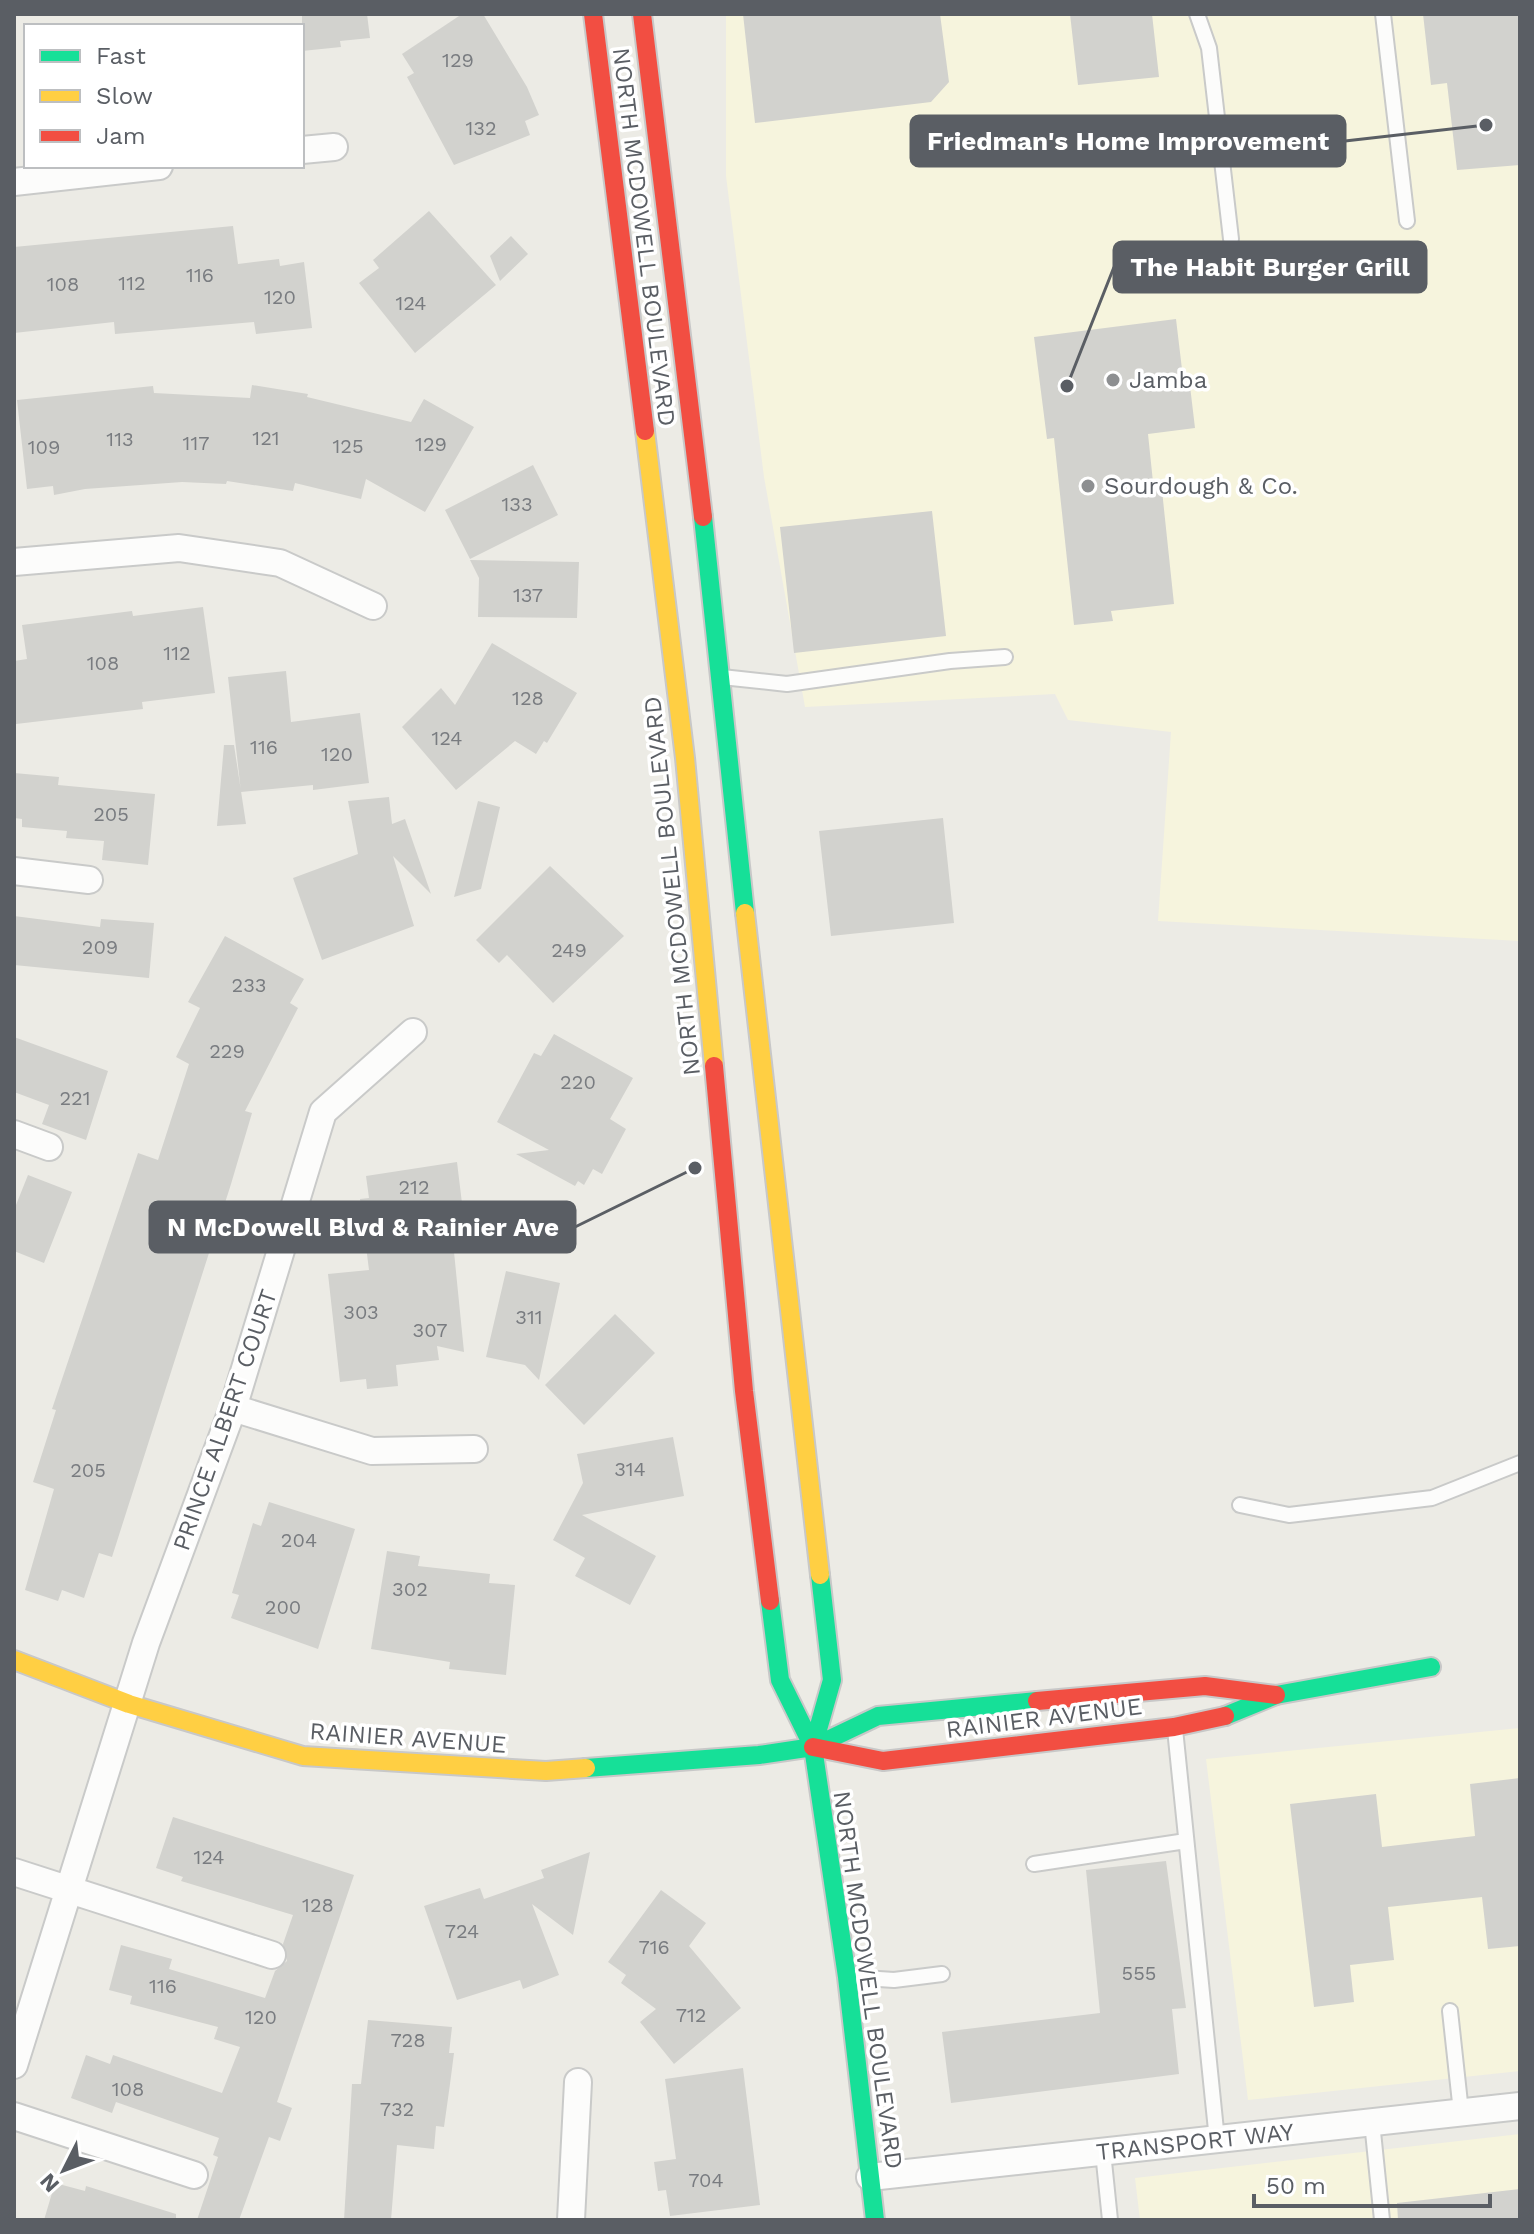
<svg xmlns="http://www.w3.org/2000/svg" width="1534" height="2234" viewBox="0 0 1534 2234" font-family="'Work Sans',sans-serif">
	<rect width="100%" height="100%" fill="#ecebe5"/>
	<path fill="#f6f4dd" d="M726,14H1520V941L1158,921L1171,732L1068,720L1055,694L805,707L764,477L726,176Z
		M1520,1728V2071L1248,2100L1206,1759Z
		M1520,2134V2220H1140L1135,2178Z"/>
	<path fill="#d2d2ce" d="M302,14H367L370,38L340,41L341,47L302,51Z
		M462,14H483L527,87L539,115L525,121L530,135L454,165L407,77L414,73L402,54Z
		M743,14H940L949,82L931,102L755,123Z
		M1070,14H1152L1159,77L1078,85Z
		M1423,14H1520V165L1457,170L1447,83L1431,85Z
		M429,211L496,285L415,353L359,283L379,268L373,260Z
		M233,226L238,264L279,259L280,266L304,262L312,328L256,334L254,322L115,334L114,322L14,333V247Z
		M511,236L528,254L500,281L490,256Z
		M1176,319L1184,386H1190L1195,428L1148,434L1153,482L1161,481L1174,604L1111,611L1113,621L1074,625L1054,438L1047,439L1034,337Z
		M252,385L308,394L307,397L411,422L424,399L474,427L425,512L366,479L361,499L295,483L293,491L227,481L226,484L182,482L85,489L54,495L53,486L27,489L17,400L153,386L154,393L250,398Z
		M533,465L558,515L470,559L445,510Z
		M932,511L946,636L794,653L780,527Z
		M470,560L579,562L577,618L478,617L479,578Z
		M203,607L215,693L142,702L143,709L16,724L14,661L27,659L22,625L132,611L133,616Z
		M492,643L577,693L547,743L544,741L536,754L515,741L456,790L402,727L441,688L455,705Z
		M286,671L291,722L360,713L369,783L313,790V785L241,792L228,677Z
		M224,745H234L246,824L217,826Z
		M14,773L59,777L58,785L155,794L148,865L102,860L104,841L66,838L67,831L22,827V819L14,818Z
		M389,797L392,824L405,819L431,894L393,856L414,926L322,960L293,878L358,854L348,801Z
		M478,801L500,807L481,889L454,897Z
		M943,818L954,923L831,936L819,831Z
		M550,866L624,936L553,1003L507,955L499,963L476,940Z
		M14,916L100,927L101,919L154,923L149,978L14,965Z
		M225,936L304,979L290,1003L298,1008L245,1111L252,1113L231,1184L112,1557L99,1553L84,1598L62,1590L58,1601L25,1590L54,1489L33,1482L56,1410L52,1409L138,1153L158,1160L189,1064L176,1057L200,1008L188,1002Z
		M554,1034L633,1078L610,1119L626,1129L602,1174L593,1169L584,1185L578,1181L575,1186L516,1154L549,1150L497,1122L534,1053L541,1056Z
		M14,1037L108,1071L86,1140L42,1124L49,1105L14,1092Z
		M457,1162L464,1220L451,1222L464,1352L437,1346L439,1360L396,1365L398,1386L367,1389L366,1379L340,1382L328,1274L369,1270L360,1199L369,1198L366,1176Z
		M28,1175L72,1192L44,1263L14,1251V1210Z
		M506,1271L560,1283L539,1380L525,1365L486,1357Z
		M615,1314L655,1353L584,1425L545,1385Z
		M673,1437L684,1496L582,1515L656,1556L630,1605L575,1576L585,1558L553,1540L583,1483L577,1454Z
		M269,1502L355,1529L318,1649L231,1618L239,1595L232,1593L253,1523L261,1526Z
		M387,1551L420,1556L418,1566L490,1574L489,1583L515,1585L506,1675L449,1669L450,1662L371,1649Z
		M1520,1778V1946L1488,1949L1482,1897L1388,1907L1394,1960L1350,1965L1354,2002L1314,2007L1290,1804L1376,1794L1382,1847L1475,1836L1470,1784Z
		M173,1817L354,1875L277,2102L292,2108L280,2141L269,2137L239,2220H197L218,2157L213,2155L219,2138L116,2102L112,2113L71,2098L86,2055L110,2064L113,2055L222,2093L240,2047L214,2039L218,2027L130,2004L132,1996L109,1990L121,1945L172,1959L169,1969L265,1998L275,1971L287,1961L283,1944L293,1915L181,1881L183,1877L156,1868Z
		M590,1852L573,1935L532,1904L559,1975L523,1989L520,1980L457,2000L424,1906L480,1888L484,1899L544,1878L541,1870Z
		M1166,1861L1186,2008L1172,2009L1179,2074L951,2103L942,2032L1100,2013L1086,1870Z
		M661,1890L706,1923L689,1946L741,2008L674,2064L640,2022L656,2009L621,1983L626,1975L608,1962Z
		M368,2020L452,2027L449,2053H454L450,2084L444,2127L436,2126L434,2149L397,2145L391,2220H344L352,2084H361Z
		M743,2068L760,2205L670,2216L666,2190L658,2191L654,2162L676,2159L665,2079Z
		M55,2183L85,2191L86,2186L176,2214V2220H44Z
		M1520,2189V2220H1398L1397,2203Z"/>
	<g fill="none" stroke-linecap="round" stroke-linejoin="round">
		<defs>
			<path id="lane" d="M1197,14L1209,48L1231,239
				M1383,14L1407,221
				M722,677L787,684L950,661L1005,657
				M1240,1505L1289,1515L1432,1498L1520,1463
				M1175,1729L1217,2140
				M1034,1864L1186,1841
				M848,1977L894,1980L942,1974
				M1450,2011L1461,2112
				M1372,2122L1382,2220
				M1103,2152L1110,2220"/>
			<path id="street" d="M302,150L334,147
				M14,182L159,166
				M14,562L179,548L280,563L373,606
				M14,871L89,880
				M14,1134L49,1147
				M233,1408L372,1451L474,1449
				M14,1872L272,1955
				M14,2065L146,1643L233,1408L323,1112L413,1032
				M14,2116L194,2175
				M870,2177L1520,2106
				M571,2220L578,2082"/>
			<path id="fast" d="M703,517L745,913
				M770,1601L780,1680L813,1747L847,1977L875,2220
				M1225,1716L1276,1695L1431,1667
				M813,1747L832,1680L820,1575
				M586,1768L759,1755L813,1747L878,1716L1037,1701"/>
			<path id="slow" d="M645,431L685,758L714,1066
				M745,913L820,1575
				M14,1660L129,1704L303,1756L546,1771L586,1768"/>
			<path id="jam" d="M593,14L645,431
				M642,14L703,517
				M714,1066L744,1391L770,1601
				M1037,1701L1205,1686L1276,1695
				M813,1747L883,1761L1174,1727L1225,1716"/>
		</defs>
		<use href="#lane" stroke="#c9cac9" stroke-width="18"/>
		<use href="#street" stroke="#c9cac9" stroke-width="30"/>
		<use href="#fast" stroke="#c8c8c8" stroke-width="22"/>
		<use href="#slow" stroke="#c8c8c8" stroke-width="22"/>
		<use href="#jam" stroke="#c8c8c8" stroke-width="22"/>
		<use href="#lane" stroke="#fcfcfb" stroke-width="14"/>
		<use href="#street" stroke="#fcfcfb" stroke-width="26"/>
		<use href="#fast" stroke="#16e098" stroke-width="18"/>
		<use href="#slow" stroke="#ffcf43" stroke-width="18"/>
		<use href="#jam" stroke="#f24e42" stroke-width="18"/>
	</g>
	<g fill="#8d8f91" stroke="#fff" stroke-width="3">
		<circle cx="1113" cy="380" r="8"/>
		<circle cx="1088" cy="486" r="8"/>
	</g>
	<g text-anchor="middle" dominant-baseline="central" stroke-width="7" stroke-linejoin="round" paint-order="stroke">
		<g font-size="20" fill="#797c80">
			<text x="458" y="60">129</text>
			<text x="481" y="128">132</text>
			<text x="200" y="275">116</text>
			<text x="132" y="283">112</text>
			<text x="63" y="284">108</text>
			<text x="280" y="297">120</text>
			<text x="411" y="303">124</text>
			<text x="266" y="438">121</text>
			<text x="120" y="439">113</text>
			<text x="196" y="443">117</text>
			<text x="431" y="444">129</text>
			<text x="348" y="446">125</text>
			<text x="44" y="447">109</text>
			<text x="517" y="504">133</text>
			<text x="528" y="595">137</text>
			<text x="177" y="653">112</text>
			<text x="103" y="663">108</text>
			<text x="528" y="698">128</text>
			<text x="447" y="738">124</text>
			<text x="264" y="747">116</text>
			<text x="337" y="754">120</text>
			<text x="111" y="814">205</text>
			<text x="100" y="947">209</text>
			<text x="569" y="950">249</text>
			<text x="249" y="985">233</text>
			<text x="227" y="1051">229</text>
			<text x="578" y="1082">220</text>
			<text x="75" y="1098">221</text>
			<text x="414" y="1187">212</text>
			<text x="361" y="1312">303</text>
			<text x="529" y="1317">311</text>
			<text x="430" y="1330">307</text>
			<text x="630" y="1469">314</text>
			<text x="88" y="1470">205</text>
			<text x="299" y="1540">204</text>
			<text x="410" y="1589">302</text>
			<text x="283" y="1607">200</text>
			<text x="209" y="1857">124</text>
			<text x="318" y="1905">128</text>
			<text x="462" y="1931">724</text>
			<text x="654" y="1947">716</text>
			<text x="1139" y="1973">555</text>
			<text x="163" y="1986">116</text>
			<text x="691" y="2015">712</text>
			<text x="261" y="2017">120</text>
			<text x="408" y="2040">728</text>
			<text x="128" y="2089">108</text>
			<text x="397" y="2109">732</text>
			<text x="706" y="2180">704</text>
		</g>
		<g font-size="24" fill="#5a5e64" stroke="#fff">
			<text transform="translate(644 237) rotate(83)">NORTH MCDOWELL BOULEVARD</text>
			<text transform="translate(672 886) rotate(-96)">NORTH MCDOWELL BOULEVARD</text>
			<text transform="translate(225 1420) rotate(-71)">PRINCE ALBERT COURT</text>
			<text transform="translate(1044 1718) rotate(-7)">RAINIER AVENUE</text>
			<text transform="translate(408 1738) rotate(4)">RAINIER AVENUE</text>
			<text transform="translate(868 1980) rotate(82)">NORTH MCDOWELL BOULEVARD</text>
			<text transform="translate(1195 2142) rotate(-6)">TRANSPORT WAY</text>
		</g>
		<g font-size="24" fill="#5a5e64" stroke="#fff" text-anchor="start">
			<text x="1129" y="380">Jamba</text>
			<text x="1104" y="486">Sourdough &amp; Co.</text>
		</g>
	</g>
	<path fill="none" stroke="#5a5e64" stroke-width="3" d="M1486 125L1345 141M1067 386L1114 267M695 1168L575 1227"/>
	<g fill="#5a5e64" stroke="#fff" stroke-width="3">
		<circle cx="1486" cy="125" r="8"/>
		<circle cx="1067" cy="386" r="8"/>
		<circle cx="695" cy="1168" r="8"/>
	</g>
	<g fill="#5a5e64" stroke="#5a5e64" stroke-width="3">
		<rect x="911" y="116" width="434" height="50" rx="8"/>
		<rect x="1114" y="242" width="312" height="50" rx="8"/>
		<rect x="150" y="1202" width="425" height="50" rx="8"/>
	</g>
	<g font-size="26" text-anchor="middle" font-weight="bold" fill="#fff">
		<text x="1128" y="150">Friedman's Home Improvement</text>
		<text x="1270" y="276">The Habit Burger Grill</text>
		<text x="363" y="1236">N McDowell Blvd &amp; Rainier Ave</text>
	</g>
	<rect width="1534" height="2234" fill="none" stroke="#5a5e64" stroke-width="32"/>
	<rect x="24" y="24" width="280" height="144" fill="#ffffff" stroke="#bdbfc1" stroke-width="2"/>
	<rect x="40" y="50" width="40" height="12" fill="#16e098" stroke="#bdbfc1" stroke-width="2"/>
	<text x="96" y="64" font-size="24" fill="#5a5e64">Fast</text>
	<rect x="40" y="90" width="40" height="12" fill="#ffcf43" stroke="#bdbfc1" stroke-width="2"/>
	<text x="96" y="104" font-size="24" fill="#5a5e64">Slow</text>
	<rect x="40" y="130" width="40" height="12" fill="#f24e42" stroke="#bdbfc1" stroke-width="2"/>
	<text x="96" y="144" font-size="24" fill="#5a5e64">Jam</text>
	<g transform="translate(64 2170) rotate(228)" stroke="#ffffff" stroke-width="6" paint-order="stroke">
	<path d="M0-6L14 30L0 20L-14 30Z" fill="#5a5e64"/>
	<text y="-12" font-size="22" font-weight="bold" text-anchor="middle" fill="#5a5e64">N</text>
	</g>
	<path d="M1254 2194v12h236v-12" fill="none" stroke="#5a5e64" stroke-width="4"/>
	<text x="1266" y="2194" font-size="24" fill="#5a5e64" stroke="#ffffff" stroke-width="6" paint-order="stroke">50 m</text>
</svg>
